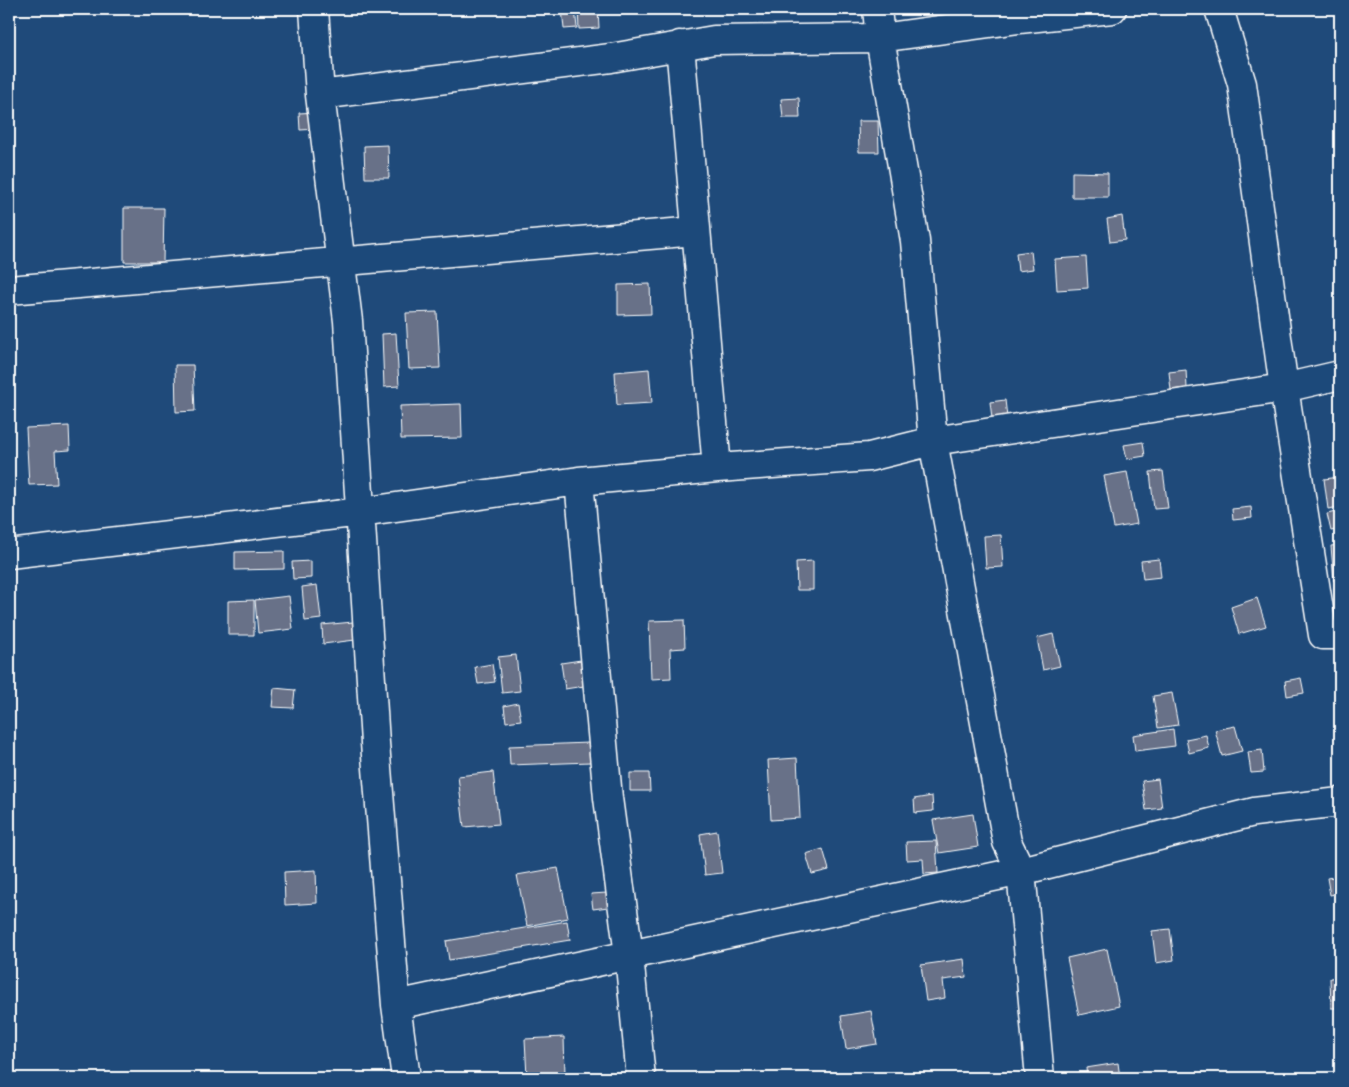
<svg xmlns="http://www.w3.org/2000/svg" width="1349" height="1087" viewBox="0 0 1349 1087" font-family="Pangolin,sans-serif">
	<rect width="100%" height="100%" fill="#1f4a7a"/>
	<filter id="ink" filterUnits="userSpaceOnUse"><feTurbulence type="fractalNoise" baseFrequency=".02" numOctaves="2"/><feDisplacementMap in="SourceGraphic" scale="10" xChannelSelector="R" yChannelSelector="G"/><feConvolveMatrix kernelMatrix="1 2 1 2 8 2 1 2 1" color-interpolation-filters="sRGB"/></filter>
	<g filter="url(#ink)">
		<path fill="#677188" stroke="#fff" d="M562,9H575L577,28L564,29Z
			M578,9H598L599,28L579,29Z
			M799,98L800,118H783L781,99Z
			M317,112V129L300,130L299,113Z
			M858,121H878L879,152H859Z
			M388,145L389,178H365L364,146Z
			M1072,172L1108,173V197H1072Z
			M124,208H164L163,262H124Z
			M1122,216L1125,240L1110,242L1107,219Z
			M1031,251L1033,269L1018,271L1016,253Z
			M1086,257L1088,288L1057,290L1055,259Z
			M650,284L651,314L618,315V285Z
			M437,312L440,368L409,369L406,313Z
			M396,333L399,386L384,387L382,334Z
			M175,365H193L195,411L176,412Z
			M649,369L652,403L617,405L615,372Z
			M1186,370L1187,388L1171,390L1169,372Z
			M1005,400L1007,417L992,418L990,402Z
			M461,404L462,438L401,439L400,406Z
			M69,426L70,450L55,451L57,484L29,485L26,428Z
			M1143,442L1145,456L1127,459L1124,445Z
			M1163,471L1168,508L1154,509L1150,472Z
			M1127,472L1137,524L1114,528L1104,476Z
			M1340,477V507L1328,509L1324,479Z
			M1251,507L1252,518L1233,520L1232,509Z
			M1340,511V529L1331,531L1327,514Z
			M1001,535L1003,567L986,568L984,536Z
			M1340,545V581H1334L1331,546Z
			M284,551V569L235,570V552Z
			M1159,559L1161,577L1143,579L1141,561Z
			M311,561V578L293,579L292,562Z
			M813,561V590H797L796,562Z
			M317,585L321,619L305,621L302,587Z
			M289,596L293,629L258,633L255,600Z
			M1257,598L1266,626L1239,634L1231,607Z
			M254,600V635H228V601Z
			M684,620L685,648L670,649L671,678L651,679L649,621Z
			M353,622L355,640L323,644L322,625Z
			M1053,634L1060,666L1043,670L1037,638Z
			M516,655L520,691L502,693L498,657Z
			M581,660L584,686L565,689L561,663Z
			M492,664L495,682L478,684L475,667Z
			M1301,678L1304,693L1287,696L1285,681Z
			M274,688L295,690L293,708L272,707Z
			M1172,693L1178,725L1158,728L1153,696Z
			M518,703L521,720L506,722L504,706Z
			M1235,726L1242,751L1222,756L1215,730Z
			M1173,729L1175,746L1135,751L1133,735Z
			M1206,735L1209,748L1189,753L1186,739Z
			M589,743L590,762L510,765L509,746Z
			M1262,750L1264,772L1251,773L1248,752Z
			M797,758L800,818L771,820L768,760Z
			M493,772L499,824L464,827L458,776Z
			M630,773H649L650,791H630Z
			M1158,779L1162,808L1146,810L1142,781Z
			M932,796L933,811L915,813L914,799Z
			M973,814L978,847L939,853L933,820Z
			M717,831L722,873L705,875L700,834Z
			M936,841L938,873L924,874L923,859L907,860L906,842Z
			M823,849L829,870L812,874L806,854Z
			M558,868L568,918L527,926L517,875Z
			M316,870L317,903L285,905L284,872Z
			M1340,876V893L1330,895L1327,878Z
			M607,893L608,907L593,909L591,894Z
			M567,921L570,940L449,960L446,941Z
			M1170,929L1174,960L1156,963L1152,931Z
			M1107,949L1119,1006L1079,1015L1067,958Z
			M964,959L966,977L943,980L945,998L926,1001L921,965Z
			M1340,977V1008H1331L1330,978Z
			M871,1011L877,1044L846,1049L841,1016Z
			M564,1037L565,1076L527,1077L525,1039Z
			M1118,1063L1120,1078H1087L1086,1068Z"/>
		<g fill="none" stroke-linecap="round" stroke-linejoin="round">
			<defs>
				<path id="minor" d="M314,9L320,95
					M877,9L880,38L915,241L933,441L1007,842L1021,871L1040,1078
					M1219,9L1242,84L1284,388L1323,635H1340
					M680,45L717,468
					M9,290L696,231
					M9,554L361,512L579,481
					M396,1005L1021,871L1254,812L1340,802
					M406,1078L396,1005L375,743L348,321L320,95L611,58L714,40L880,38L1019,19L1112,9
					M641,1078L629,955L608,798L579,481L717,468L869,457L933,441L1284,388L1340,375"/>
			</defs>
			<use href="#minor" stroke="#fff" stroke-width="31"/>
			<use href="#minor" stroke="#1f4a7a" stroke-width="28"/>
		</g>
	</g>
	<rect width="1349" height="1087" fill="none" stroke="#1f4a7a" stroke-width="30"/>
	<rect x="15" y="15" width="1319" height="1057" fill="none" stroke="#fff" stroke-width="2" filter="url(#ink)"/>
</svg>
